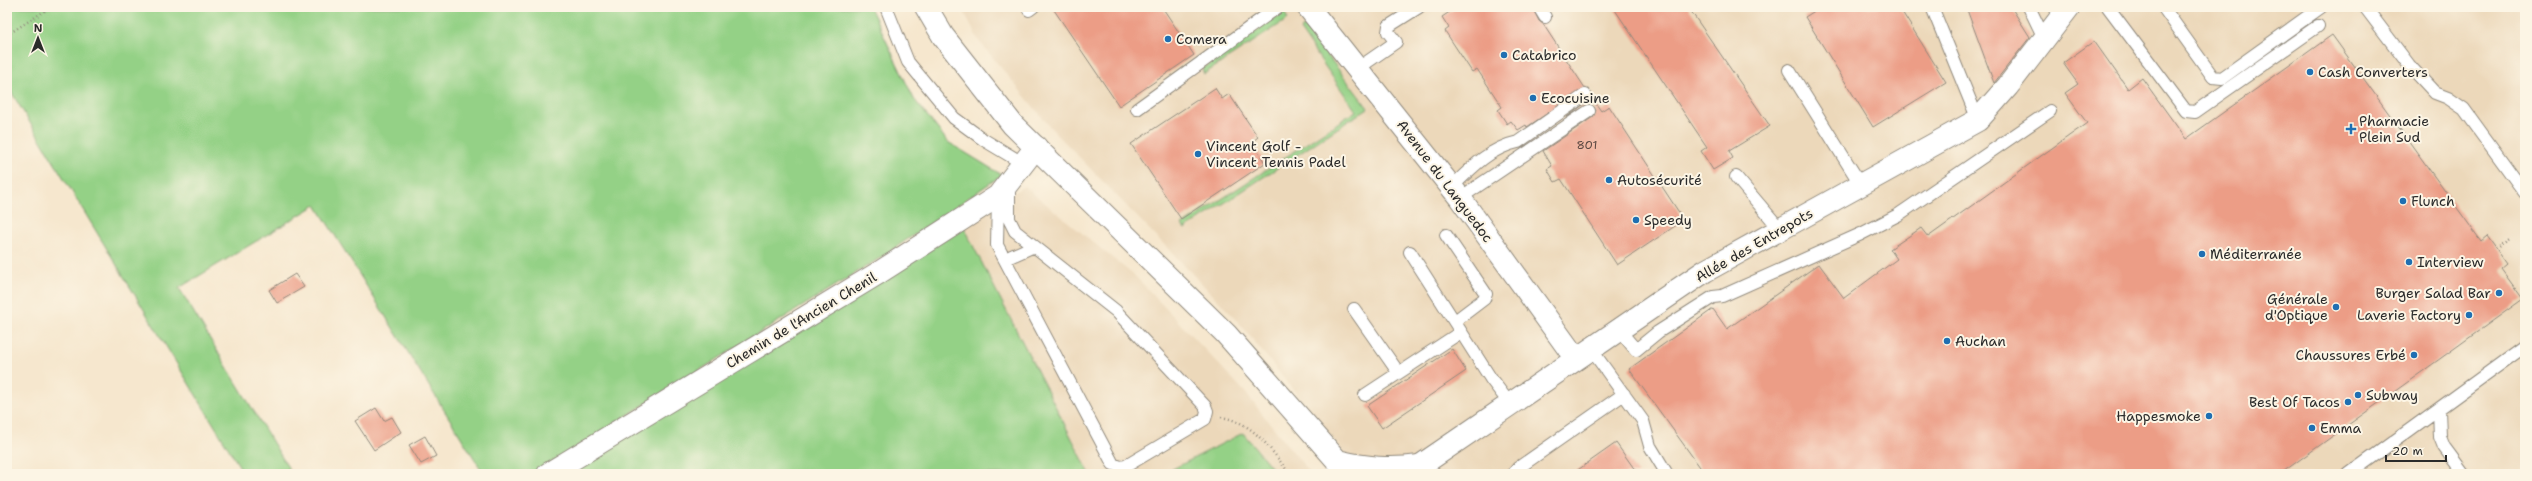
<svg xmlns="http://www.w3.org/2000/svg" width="2532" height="481" viewBox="0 0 2532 481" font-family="'Shantell Sans',sans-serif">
	<rect width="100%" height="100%" fill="#fcf5e5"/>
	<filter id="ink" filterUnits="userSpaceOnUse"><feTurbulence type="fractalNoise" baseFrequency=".025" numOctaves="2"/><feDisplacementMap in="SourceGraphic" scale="8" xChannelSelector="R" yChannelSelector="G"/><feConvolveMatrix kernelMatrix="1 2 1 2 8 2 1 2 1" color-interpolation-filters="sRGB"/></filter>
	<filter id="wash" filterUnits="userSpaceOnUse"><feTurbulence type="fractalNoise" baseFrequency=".012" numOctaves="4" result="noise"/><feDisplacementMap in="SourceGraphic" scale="16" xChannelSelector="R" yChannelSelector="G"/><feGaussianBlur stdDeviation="0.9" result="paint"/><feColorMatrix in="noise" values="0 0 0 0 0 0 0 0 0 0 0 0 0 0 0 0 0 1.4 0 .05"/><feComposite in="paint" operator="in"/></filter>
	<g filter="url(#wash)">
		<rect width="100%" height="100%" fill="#f6e7ce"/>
		<path fill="#ecd8ba" d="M962,7H2525V474H1361L1237,320L1052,129L978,40Z
			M1024,186L1137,278L1243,390L1311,474H1277L1243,433L1163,474H1090L963,226Z"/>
		<path fill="#94d186" stroke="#607e58" d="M7,7H870L914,99L948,142L1002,175L880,258L533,474H484L316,205L179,288L292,474H244L7,85Z
			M1284,12L1288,19L1204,74L1202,69Z
			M1305,26L1368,108L1185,229L1182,225L1356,111L1300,30Z
			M963,226L1090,474H570L567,469Z
			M1243,433L1277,474H1163Z"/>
		<g id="blocks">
			<path fill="#ec9d86" d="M1052,7H1162L1194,55L1119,106Z
				M1457,7H1532L1539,21L1543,24L1585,88L1527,127L1526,125L1518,130L1511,121L1507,124L1498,110L1502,107L1477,69L1472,72L1445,31L1449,28L1442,17Z
				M1613,7H1688L1770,126L1729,151L1733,158L1713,170L1701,151L1707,147Z
				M1821,7H1899L1946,82L1873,127L1805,17Z
				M1966,7H2011L2030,37L1994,83Z
				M2332,35L2481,241L2487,236L2507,264L2501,269L2523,299L2280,474H1705L1629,369L1713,309L1727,329L1819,264L1844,298L1897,259L1890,249L1921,228L1928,237L2087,123L2065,93L2078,84L2063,63L2094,41L2128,89L2142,78L2186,139Z
				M1215,88L1222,99L1229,94L1258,137L1252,142L1265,163L1181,219L1131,144Z
				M1592,98L1601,111L1609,106L1684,220L1617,265L1561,179L1555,182L1547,169L1552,166L1543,151L1593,117L1596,110L1589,104L1567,117Z
				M295,274L304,287L277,303L269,290Z
				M1452,349L1466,371L1382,428L1367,406Z
				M376,408L384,421L392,417L401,432L374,450L355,421Z
				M425,436L436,456L421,464L409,445Z
				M1616,443L1638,474H1572Z"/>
		</g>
	</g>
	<g filter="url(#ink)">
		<use href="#blocks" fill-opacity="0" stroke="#90897c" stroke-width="1"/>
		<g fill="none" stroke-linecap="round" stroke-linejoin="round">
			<defs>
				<path id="lane" d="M886,7L908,62L954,118L984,140L1024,164
					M1539,7L1545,17
					M1932,7L1978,120
					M2029,7L2045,40
					M2108,7L2186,111L2195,112L2318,26
					M2163,7L2213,77L2222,78L2321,7
					M2365,7L2409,65L2435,93L2448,98L2464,109L2525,193
					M1029,10L1033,7
					M1357,69L1396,42L1388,32L1389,26L1419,7
					M1789,70L1861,185
					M1137,109L1278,7
					M1736,177L1780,229
					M1452,187C1471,168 1490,148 1518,142L1585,95
					M998,196L997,245L1113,464L1121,467L1126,466L1205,419L1207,411L1205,406L1116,311L1015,231L1009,219V184
					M1460,198L1589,111
					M1446,235L1486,294L1484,299L1455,321
					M1410,252L1491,379L1510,404
					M1005,259L1034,246
					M1354,309L1398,372
					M1619,330L1636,350L1658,332L1713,297L1722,296L1861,234L1898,215L2050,111
					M1591,349L1643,421L1650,446L1667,474
					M1365,395L1461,332
					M2439,409L2440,437L2444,447L2464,474
					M1513,474L1518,468L1624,394
					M2349,474L2525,346"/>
				<path id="street" d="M1308,7L1460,198L1576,359
					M1420,466L1705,271L1978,120L2008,86L2069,7
					M548,474L880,272L998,196L1036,147"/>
				<path id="secondary" d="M926,7L943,36L1013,125L1226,334L1349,474
					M1337,461C1366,468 1390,470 1420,466"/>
			</defs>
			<use href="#lane" stroke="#90897c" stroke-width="14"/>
			<use href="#street" stroke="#90897c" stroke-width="24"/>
			<use href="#secondary" stroke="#90897c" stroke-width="24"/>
			<path stroke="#90897c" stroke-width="2.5" stroke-dasharray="1 3" stroke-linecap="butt" d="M7,35L51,7
				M2496,249L2512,238
				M1221,417C1254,422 1270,449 1290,474"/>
			<use href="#lane" stroke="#fff" stroke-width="12"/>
			<use href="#street" stroke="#fff" stroke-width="22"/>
			<use href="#secondary" stroke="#fff" stroke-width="22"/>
		</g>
	</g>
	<g fill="#1f6fb2" stroke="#fcf5e5" stroke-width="1.5">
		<circle cx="1168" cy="39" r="4"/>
		<circle cx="1504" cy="55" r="4"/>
		<circle cx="2310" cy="72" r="4"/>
		<circle cx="1533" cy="98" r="4"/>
		<path d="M2349 123h4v4h4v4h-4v4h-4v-4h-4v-4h4z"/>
		<circle cx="1198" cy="154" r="4"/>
		<circle cx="1609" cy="180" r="4"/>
		<circle cx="2403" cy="201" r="4"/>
		<circle cx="1636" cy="220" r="4"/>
		<circle cx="2202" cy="254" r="4"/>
		<circle cx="2409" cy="262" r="4"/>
		<circle cx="2499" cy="293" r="4"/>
		<circle cx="2336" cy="307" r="4"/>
		<circle cx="2469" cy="315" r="4"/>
		<circle cx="1947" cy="341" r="4"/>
		<circle cx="2414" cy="355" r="4"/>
		<circle cx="2358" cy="395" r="4"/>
		<circle cx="2348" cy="402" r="4"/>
		<circle cx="2209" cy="416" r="4"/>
		<circle cx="2312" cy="428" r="4"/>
	</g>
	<g text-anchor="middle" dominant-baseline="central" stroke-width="4" stroke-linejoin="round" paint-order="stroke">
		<g font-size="12" fill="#5b4842">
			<text x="1587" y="145">801</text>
		</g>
		<g font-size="14" fill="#2b2b2b" stroke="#fcf5e5" text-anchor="start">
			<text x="1176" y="39">Comera</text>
			<text x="1512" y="55">Catabrico</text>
			<text x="2318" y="72">Cash Converters</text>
			<text x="1541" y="98">Ecocuisine</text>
			<text x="2359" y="121">Pharmacie<tspan x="2359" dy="16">Plein Sud</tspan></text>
			<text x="1206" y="146">Vincent Golf -<tspan x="1206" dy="16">Vincent Tennis Padel</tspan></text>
			<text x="1617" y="180">Autosécurité</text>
			<text x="2411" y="201">Flunch</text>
			<text x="1644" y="220">Speedy</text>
			<text x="2210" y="254">Méditerranée</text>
			<text x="2417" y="262">Interview</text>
			<text x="2491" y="293" text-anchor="end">Burger Salad Bar</text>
			<text x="2328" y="299" text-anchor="end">Générale<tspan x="2328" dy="16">d'Optique</tspan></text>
			<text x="2461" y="315" text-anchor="end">Laverie Factory</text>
			<text x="1955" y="341">Auchan</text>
			<text x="2406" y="355" text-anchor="end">Chaussures Erbé</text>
			<text x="2366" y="395">Subway</text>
			<text x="2340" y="402" text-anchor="end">Best Of Tacos</text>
			<text x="2201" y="416" text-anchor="end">Happesmoke</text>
			<text x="2320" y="428">Emma</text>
		</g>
		<g font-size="14" fill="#2b2b2b" stroke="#fcf5e5">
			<text transform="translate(1445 181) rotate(53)">Avenue du Languedoc</text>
			<text transform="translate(1754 245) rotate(-30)">Allée des Entrepots</text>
			<text transform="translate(801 320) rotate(-31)">Chemin de l'Ancien Chenil</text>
		</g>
	</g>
	<rect width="2532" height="481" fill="none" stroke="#fcf5e5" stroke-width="24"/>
	<g transform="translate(38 38)" stroke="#fcf5e5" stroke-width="3" paint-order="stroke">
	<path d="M0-3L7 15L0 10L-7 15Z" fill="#2b2b2b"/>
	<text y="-6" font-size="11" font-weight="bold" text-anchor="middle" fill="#2b2b2b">N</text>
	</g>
	<path d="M2386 455v6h60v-6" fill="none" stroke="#2b2b2b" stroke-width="2"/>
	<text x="2392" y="455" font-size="12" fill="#2b2b2b" stroke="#fcf5e5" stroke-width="3" paint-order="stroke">20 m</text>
</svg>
